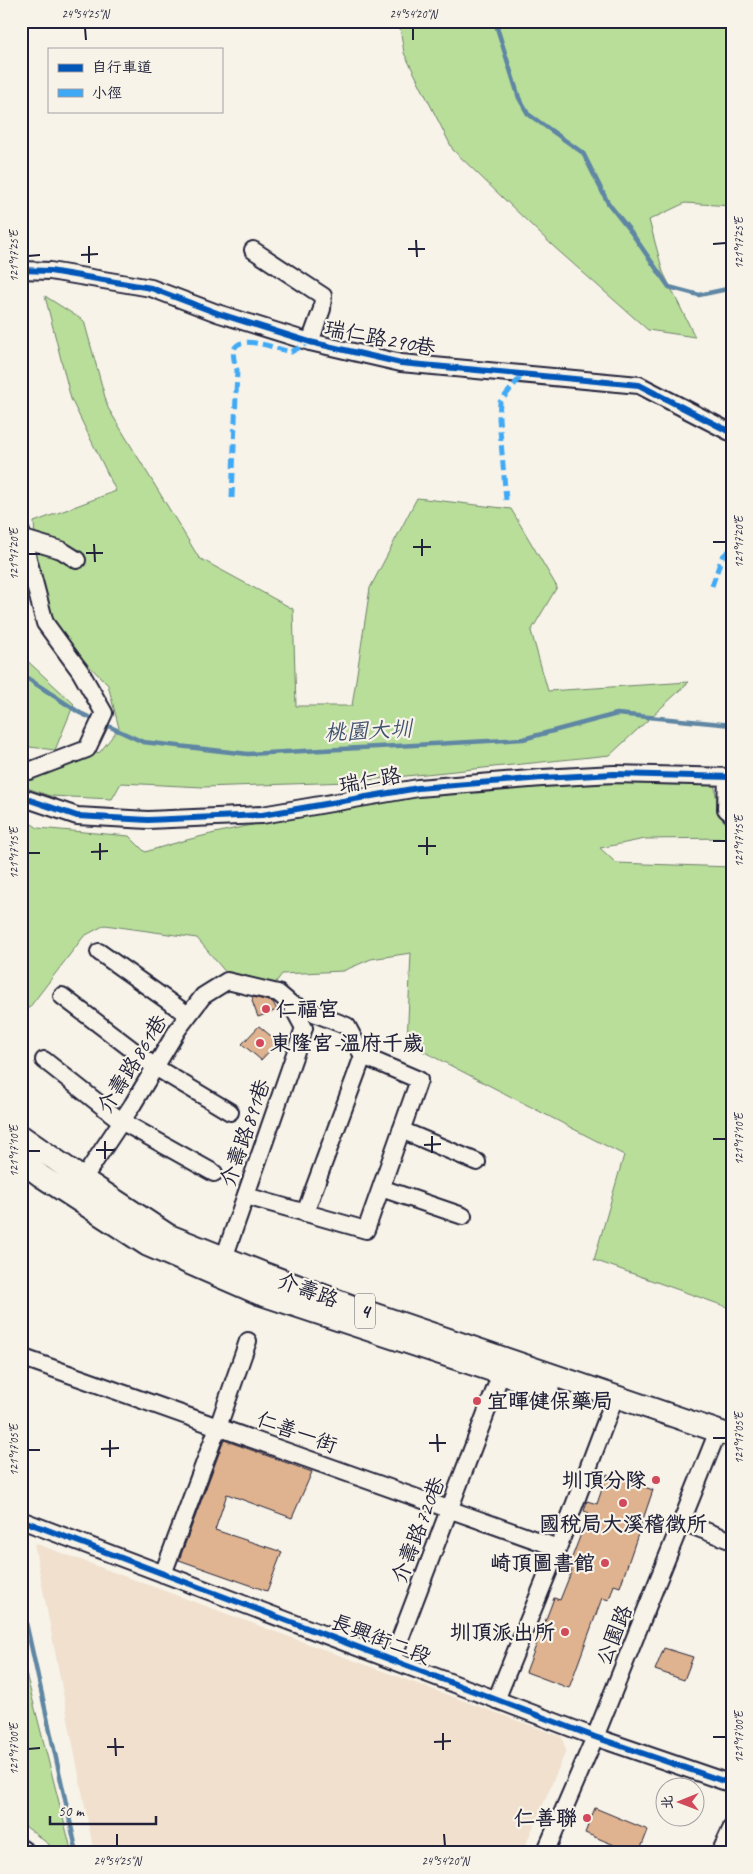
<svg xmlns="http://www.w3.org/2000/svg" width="753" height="1874" viewBox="0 0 753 1874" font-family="Caveat,'LXGW WenKai TC',sans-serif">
	<rect width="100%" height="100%" fill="#f7f3e8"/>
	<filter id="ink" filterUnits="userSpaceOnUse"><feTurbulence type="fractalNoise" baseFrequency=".02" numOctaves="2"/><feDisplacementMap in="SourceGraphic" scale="10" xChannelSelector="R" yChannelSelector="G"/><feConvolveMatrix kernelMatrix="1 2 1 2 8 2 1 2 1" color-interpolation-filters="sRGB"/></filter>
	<g filter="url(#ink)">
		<path fill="#f0e0cd" d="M34,1543L562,1737L566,1751L522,1853H94Z"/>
		<path fill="#b9de9a" stroke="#6e806a" d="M399,21H732V206L685,203L649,220L663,272L695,337L648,330L553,246L453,150L404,53Z
			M45,296L84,321L108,408L199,558L293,609L296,706H352L370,588L417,498L511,509L557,587L531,631L548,691L689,682L610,755L348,782L203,787L121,783L112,799L50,796L21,786V777L100,752L119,728L108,685L59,635L38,583L34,522L116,491L71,399Z
			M21,655L74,704L55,750L21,746Z
			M714,782L719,815L732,831V838L645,839L600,848L616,863L732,867V1306L730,1308L594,1260L624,1155L407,1043L411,953L371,959L343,971L282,974L273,986L227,974L197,938L105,925L84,936L29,1008H21V817L38,828L129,836L145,852C202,834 260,823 318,812C369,803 420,791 472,788C552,782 633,783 714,782Z
			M21,1654L72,1853H60L21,1823Z"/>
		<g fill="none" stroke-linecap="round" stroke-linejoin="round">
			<path stroke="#5f86a3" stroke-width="4.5" d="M495,21L519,98L528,114L583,153L608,203L631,232L669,287L699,295L732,288
				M21,674L80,713L143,742L248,754L523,739L617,714L732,725
				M21,1600L77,1853"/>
		</g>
		<path fill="#dfb38f" stroke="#22223b" d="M253,997L273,1002L277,1010L258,1017L252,1001Z
			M259,1026L278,1042L261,1060L242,1044Z
			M224,1440L312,1472L292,1518L227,1494L215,1530L282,1552L267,1591L179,1560Z
			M607,1474L653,1490L620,1587L614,1585L609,1600L602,1598L569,1688L526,1672L554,1598L560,1600L572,1570L568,1568L589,1513L584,1511L587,1501L597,1504Z
			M664,1648L693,1657L684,1680L655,1670Z
			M595,1808L648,1830L639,1853H634L585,1833Z"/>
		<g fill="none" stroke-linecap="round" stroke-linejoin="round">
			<defs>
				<path id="minor" d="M253,250L323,296L322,309L310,342
					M21,270L50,271L151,288L217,313L310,342L401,363L639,385L732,433
					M21,532L45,623L80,671L104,713L87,749L29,771L21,770
					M24,539L61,550L77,560
					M727,777L726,809L732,814
					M21,797L77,816L148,820L262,815L418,788L542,778L614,774L732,777
					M99,952L188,1015
					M62,996L155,1067L230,1112
					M44,1060L121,1121L214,1173
					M401,1130L477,1162
					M83,1179L133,1104L178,1029L203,996L227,981L278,993L291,1004L304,1028L224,1258
					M381,1188L463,1216
					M246,1196L366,1230L419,1080L363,1056L347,1026L291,1004
					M305,1213L363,1056
					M21,1357L558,1548
					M21,1520L595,1737L732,1784
					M682,1522L732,1541
					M163,1574L218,1427L248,1341
					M392,1660L505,1363
					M496,1700L558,1548L615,1397
					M21,1848L28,1853
					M545,1853L595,1737L718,1431
					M720,1853L732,1827"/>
				<path id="major" d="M21,1136L83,1179L168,1235L263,1273L365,1311L732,1436
					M21,1161L41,1176L147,1245L260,1294L548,1389"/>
			</defs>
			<use href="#minor" stroke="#22223b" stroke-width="20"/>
			<use href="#major" stroke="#22223b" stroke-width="25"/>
			<use href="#minor" stroke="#f7f3e8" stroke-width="16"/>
			<use href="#major" stroke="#f7f3e8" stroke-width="21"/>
			<path stroke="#3fa9f5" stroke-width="5" stroke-dasharray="10 5" stroke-linecap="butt" d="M232,498L237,370C220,325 268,347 291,352L310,342
				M506,500L499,418L500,402L523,374
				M712,586L722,557L732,548"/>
			<defs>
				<path id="cycleway" d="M21,270L50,271L151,288L217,313L310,342L401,363L639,385L732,433
					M21,797L77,816L148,820L262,815L418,788L542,778L614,774L732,777
					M21,1520L595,1737L732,1784"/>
			</defs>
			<use href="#cycleway" stroke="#f7f3e8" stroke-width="9"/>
			<use href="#cycleway" stroke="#0057b8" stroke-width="6"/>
		</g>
	</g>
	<path fill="none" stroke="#22223b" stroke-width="2" d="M85,28L86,40M413,28V40M416,240L417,257M713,244L726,243M89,246V263M408,249H425M81,255L98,254M28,256L40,255M422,539V556M713,542H726M94,544L95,562M413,547H431M86,553H103M28,554H40M427,837V855M713,841H726M100,843V860M418,846H436M91,852L108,851M28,853H40M432,1136V1153M713,1139H726M105,1141V1159M424,1145L441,1144M96,1150H114M28,1151H40M437,1434L438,1452M713,1438H726M110,1440V1457M429,1443H446M101,1449L119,1448M28,1450H40M443,1733V1750M713,1737H726M115,1738L116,1756M434,1742L451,1741M107,1747H124M28,1749L40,1748M117,1834V1846M444,1834L445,1846"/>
	<g fill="#d1495b" stroke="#f7f3e8" stroke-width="2">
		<circle cx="266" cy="1009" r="5"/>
		<circle cx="260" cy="1043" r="5"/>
		<circle cx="477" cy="1401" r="5"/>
		<circle cx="656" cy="1480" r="5"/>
		<circle cx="623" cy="1503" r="5"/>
		<circle cx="605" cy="1563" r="5"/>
		<circle cx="565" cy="1632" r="5"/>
		<circle cx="587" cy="1818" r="5"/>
	</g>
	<g text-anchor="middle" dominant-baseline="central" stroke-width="4.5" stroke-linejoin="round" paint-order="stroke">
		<rect fill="#f7f3e8" stroke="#62616f" stroke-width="1" x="355" y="1293.5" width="20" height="35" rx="4"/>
		<g font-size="20" font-weight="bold" fill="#22223b">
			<text x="365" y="1311">4</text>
		</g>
		<g font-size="21" fill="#22223b" stroke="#f7f3e8">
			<text transform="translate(380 338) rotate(11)">瑞仁路290巷</text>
			<text transform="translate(370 780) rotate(-10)">瑞仁路</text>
			<text transform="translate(132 1064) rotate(-58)">介壽路861巷</text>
			<text transform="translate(245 1133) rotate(-71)">介壽路891巷</text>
			<text transform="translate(308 1290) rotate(20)">介壽路</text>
			<text transform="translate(297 1432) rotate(20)">仁善一街</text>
			<text transform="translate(418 1530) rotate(-69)">介壽路720巷</text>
			<text transform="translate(614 1635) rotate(-68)">公園路</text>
			<text transform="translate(381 1639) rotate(21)">長興街二段</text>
		</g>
		<g font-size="21" font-weight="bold" fill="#22223b" stroke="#f7f3e8" text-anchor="end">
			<text x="276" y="1009" text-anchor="start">仁福宮</text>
			<text x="270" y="1043" text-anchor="start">東隆宮-溫府千歲</text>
			<text x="487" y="1401" text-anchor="start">宜暉健保藥局</text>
			<text x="646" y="1480">圳頂分隊</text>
			<text x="623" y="1524" text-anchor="middle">國稅局大溪稽徵所</text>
			<text x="595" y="1563">崎頂圖書館</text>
			<text x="555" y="1632">圳頂派出所</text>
			<text x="577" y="1818">仁善聯</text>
		</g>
		<g font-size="22" font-style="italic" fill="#41546f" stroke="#f7f3e8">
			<text transform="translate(368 731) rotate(-3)">桃園大圳</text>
		</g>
	</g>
	<rect width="753" height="1874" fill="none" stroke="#f7f3e8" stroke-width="55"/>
	<rect x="48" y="48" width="175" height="65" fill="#f7f3e8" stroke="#a29fa3"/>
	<rect x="58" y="64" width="25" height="8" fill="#0057b8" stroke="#a29fa3"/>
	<text x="92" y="72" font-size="15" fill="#22223b">自行車道</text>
	<rect x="58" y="89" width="25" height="8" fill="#3fa9f5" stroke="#a29fa3"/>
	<text x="92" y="98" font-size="15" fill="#22223b">小徑</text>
	<g transform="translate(680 1802) rotate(269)"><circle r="24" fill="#f7f3e8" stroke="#a29fa3"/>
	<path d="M0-4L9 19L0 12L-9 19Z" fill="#d1495b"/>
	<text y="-8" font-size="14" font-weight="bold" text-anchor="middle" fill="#22223b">北</text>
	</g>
	<path d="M50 1816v8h106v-8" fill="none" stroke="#22223b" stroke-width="2.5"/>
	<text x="58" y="1816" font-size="15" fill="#22223b" stroke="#f7f3e8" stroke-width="4" paint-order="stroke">50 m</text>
	<rect x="28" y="28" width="698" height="1818" fill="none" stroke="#22223b" stroke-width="2"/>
	<g font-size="12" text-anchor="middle" fill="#22223b">
		<text x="85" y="18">24°54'25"N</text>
		<text x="413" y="18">24°54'20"N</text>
		<text transform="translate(739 243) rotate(-90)" y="4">121°17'25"E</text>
		<text transform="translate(14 256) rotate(-90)" y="4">121°17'25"E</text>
		<text transform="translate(739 542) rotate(-90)" y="4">121°17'20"E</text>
		<text transform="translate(14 554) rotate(-90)" y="4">121°17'20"E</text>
		<text transform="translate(739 841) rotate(-90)" y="4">121°17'15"E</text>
		<text transform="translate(14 853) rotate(-90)" y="4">121°17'15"E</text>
		<text transform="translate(739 1139) rotate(-90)" y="4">121°17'10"E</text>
		<text transform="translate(14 1151) rotate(-90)" y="4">121°17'10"E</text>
		<text transform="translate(739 1438) rotate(-90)" y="4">121°17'05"E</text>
		<text transform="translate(14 1450) rotate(-90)" y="4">121°17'05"E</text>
		<text transform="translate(739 1737) rotate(-90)" y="4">121°17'00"E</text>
		<text transform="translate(14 1749) rotate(-90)" y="4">121°17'00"E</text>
		<text x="117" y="1865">24°54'25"N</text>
		<text x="445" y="1865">24°54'20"N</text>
	</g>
</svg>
